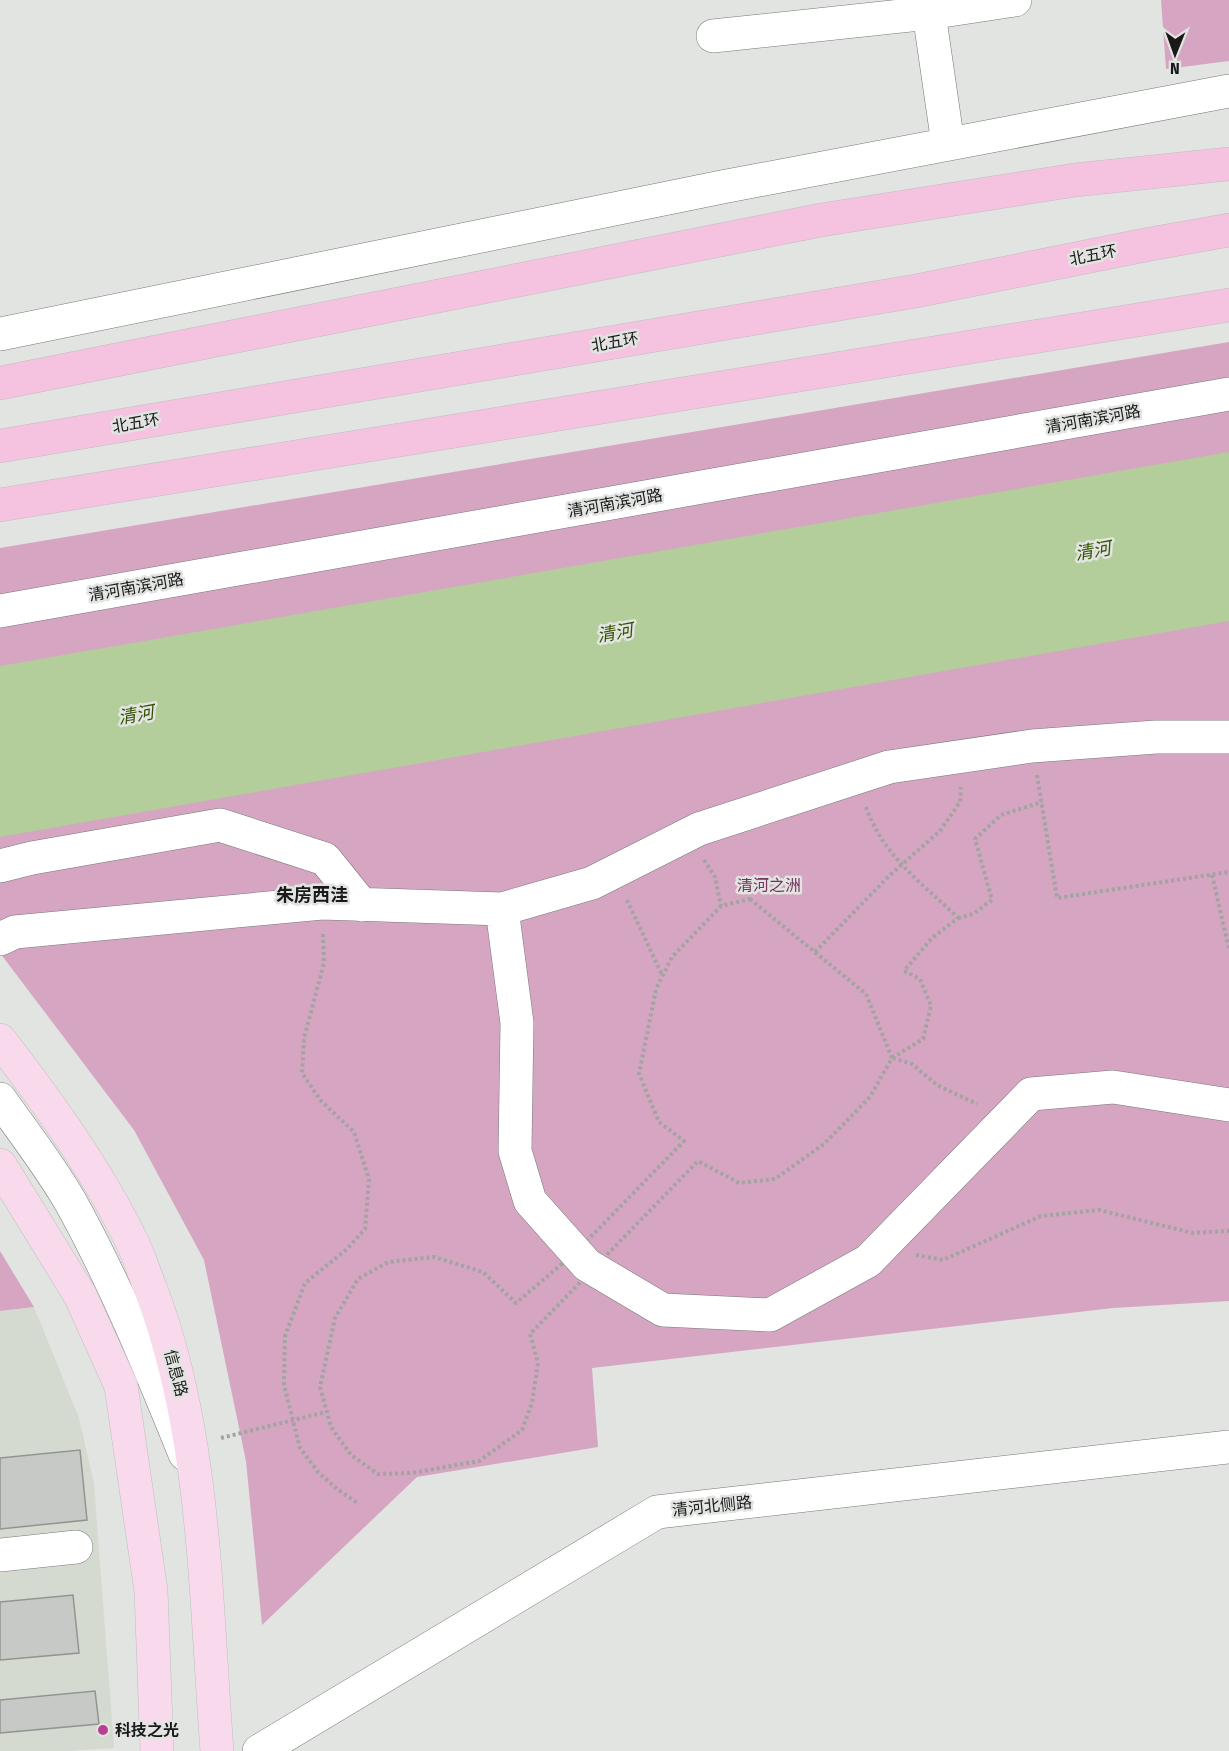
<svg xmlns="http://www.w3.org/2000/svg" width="1229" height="1751" viewBox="0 0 1229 1751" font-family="'Fira Sans Condensed','Noto Sans SC',sans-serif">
	<rect width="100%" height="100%" fill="#e1e4e0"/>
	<path fill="#d4dacf" d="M34,1307L79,1418L94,1484L114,1748L68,1751H0V1311Z"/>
	<path fill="#d6a5c2" d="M1161,0H1229V61L1166,69Z
		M1229,342V1301L1113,1308L592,1368L598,1447L417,1477L262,1625L246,1461L204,1260L134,1130L0,953V548Z
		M0,1251L34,1307L0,1311Z"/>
	<path fill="#b3ce9a" d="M1229,452V621L0,837V666Z"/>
	<path fill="#c7c9c6" stroke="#929491" stroke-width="1.5" d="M80,1450L87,1520L0,1529V1458Z
		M73,1595L79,1653L0,1660V1602Z
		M95,1691L99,1724L0,1733V1700Z"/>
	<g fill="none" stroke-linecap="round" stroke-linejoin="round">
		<defs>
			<path id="minor" d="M713,36L929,13
				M948,144L929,13L1015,0
				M0,334L722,187L1229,91
				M0,611L1229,394
				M0,866L32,858L220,825L325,859L362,905
				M502,909L517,1023L515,1151L530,1201L587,1265L663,1310L770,1315L868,1261L1031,1094L1113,1087L1229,1105
				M0,939L15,932L322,903L502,909L592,883L699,829L889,767L1032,746L1156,737H1229
				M0,1099C24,1133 49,1165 70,1201C115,1282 150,1368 185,1454
				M0,1555L76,1547
				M259,1751L657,1512L1229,1447"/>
			<path id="major" d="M0,1040C49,1104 98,1171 133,1244C140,1258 144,1273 150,1287C206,1433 205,1596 217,1751
				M0,1165L80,1295L121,1386L151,1591L157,1751"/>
			<path id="highway" d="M0,383L821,220L1075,180L1229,164
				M0,446L916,291L1145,245L1229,230
				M0,505L1229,305"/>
		</defs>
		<use href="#minor" stroke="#777976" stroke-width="34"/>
		<use href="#major" stroke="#bebfbe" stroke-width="34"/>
		<use href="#highway" stroke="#bebfbe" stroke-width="34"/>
		<path stroke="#a2a4a1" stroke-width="4" stroke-dasharray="3 3" stroke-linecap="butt" d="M1037,775L1057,898L1229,872
			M866,807C883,856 922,883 958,918L931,939L904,971L920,979L931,1006L923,1039L892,1058
			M704,860L715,877L721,906
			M1212,875L1229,949
			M750,899L866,994L892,1058L870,1097L824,1144L775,1179L739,1183L698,1161L530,1334L538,1363L532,1403L522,1430L479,1461L412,1473L378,1474L351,1455L331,1427L320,1387L335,1318L358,1279L388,1262L434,1257L483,1272L516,1303L576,1252L684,1141L659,1122L639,1074L656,989L672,957L721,906Z
			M627,900L662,975
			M958,918L973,914L992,900L975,839L1001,815L1042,802
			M323,934L324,963L304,1038L302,1073L321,1101L354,1132L369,1179L365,1229L347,1249L305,1283L285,1336L284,1385L300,1448L318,1472L337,1489L359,1504
			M815,952L890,875L940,831L960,802L961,787
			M893,1058L912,1064L937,1085L977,1104
			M916,1255L943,1260L1041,1216L1099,1210L1193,1233L1229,1231
			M221,1438L326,1412"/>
		<use href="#minor" stroke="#fff" stroke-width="33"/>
		<use href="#major" stroke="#f9daec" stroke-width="33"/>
		<use href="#highway" stroke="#f5c2e0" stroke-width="33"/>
	</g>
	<circle fill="#b93f92" stroke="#e1e4e0" stroke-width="2" cx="103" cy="1730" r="6"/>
	<g text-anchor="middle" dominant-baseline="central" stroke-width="5" stroke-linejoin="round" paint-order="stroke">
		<g font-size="16" fill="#181918" stroke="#e1e4e0">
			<text transform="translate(1093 255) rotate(-11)">北五环</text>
			<text transform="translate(615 342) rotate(-10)">北五环</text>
			<text transform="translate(1093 419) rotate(-10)">清河南滨河路</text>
			<text transform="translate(136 423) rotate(-10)">北五环</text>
			<text transform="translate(615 503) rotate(-10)">清河南滨河路</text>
			<text transform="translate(136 587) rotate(-10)">清河南滨河路</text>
			<text transform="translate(176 1373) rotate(75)">信息路</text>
			<text transform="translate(712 1506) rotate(-6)">清河北侧路</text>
		</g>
		<g font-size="16" fill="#74325d" stroke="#e1e4e0">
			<text x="769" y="885">清河之洲</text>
		</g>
		<g font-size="16" font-weight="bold" fill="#181918" stroke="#e1e4e0" text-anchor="start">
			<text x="115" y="1730">科技之光</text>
		</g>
		<g font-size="18" font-style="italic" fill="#335201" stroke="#e1e4e0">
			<text transform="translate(1093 551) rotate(-10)">清河</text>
			<text transform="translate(615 633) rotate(-10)">清河</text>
			<text transform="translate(136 715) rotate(-10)">清河</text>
		</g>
		<g font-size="18" font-weight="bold" fill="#181918" stroke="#e1e4e0">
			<text x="312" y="895">朱房西洼</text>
		</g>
	</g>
	<g transform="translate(1175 54) rotate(181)" stroke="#e1e4e0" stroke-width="4.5" paint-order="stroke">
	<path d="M0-4.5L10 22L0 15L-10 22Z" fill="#181918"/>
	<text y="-9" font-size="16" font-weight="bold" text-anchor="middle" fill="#181918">N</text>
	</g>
</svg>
